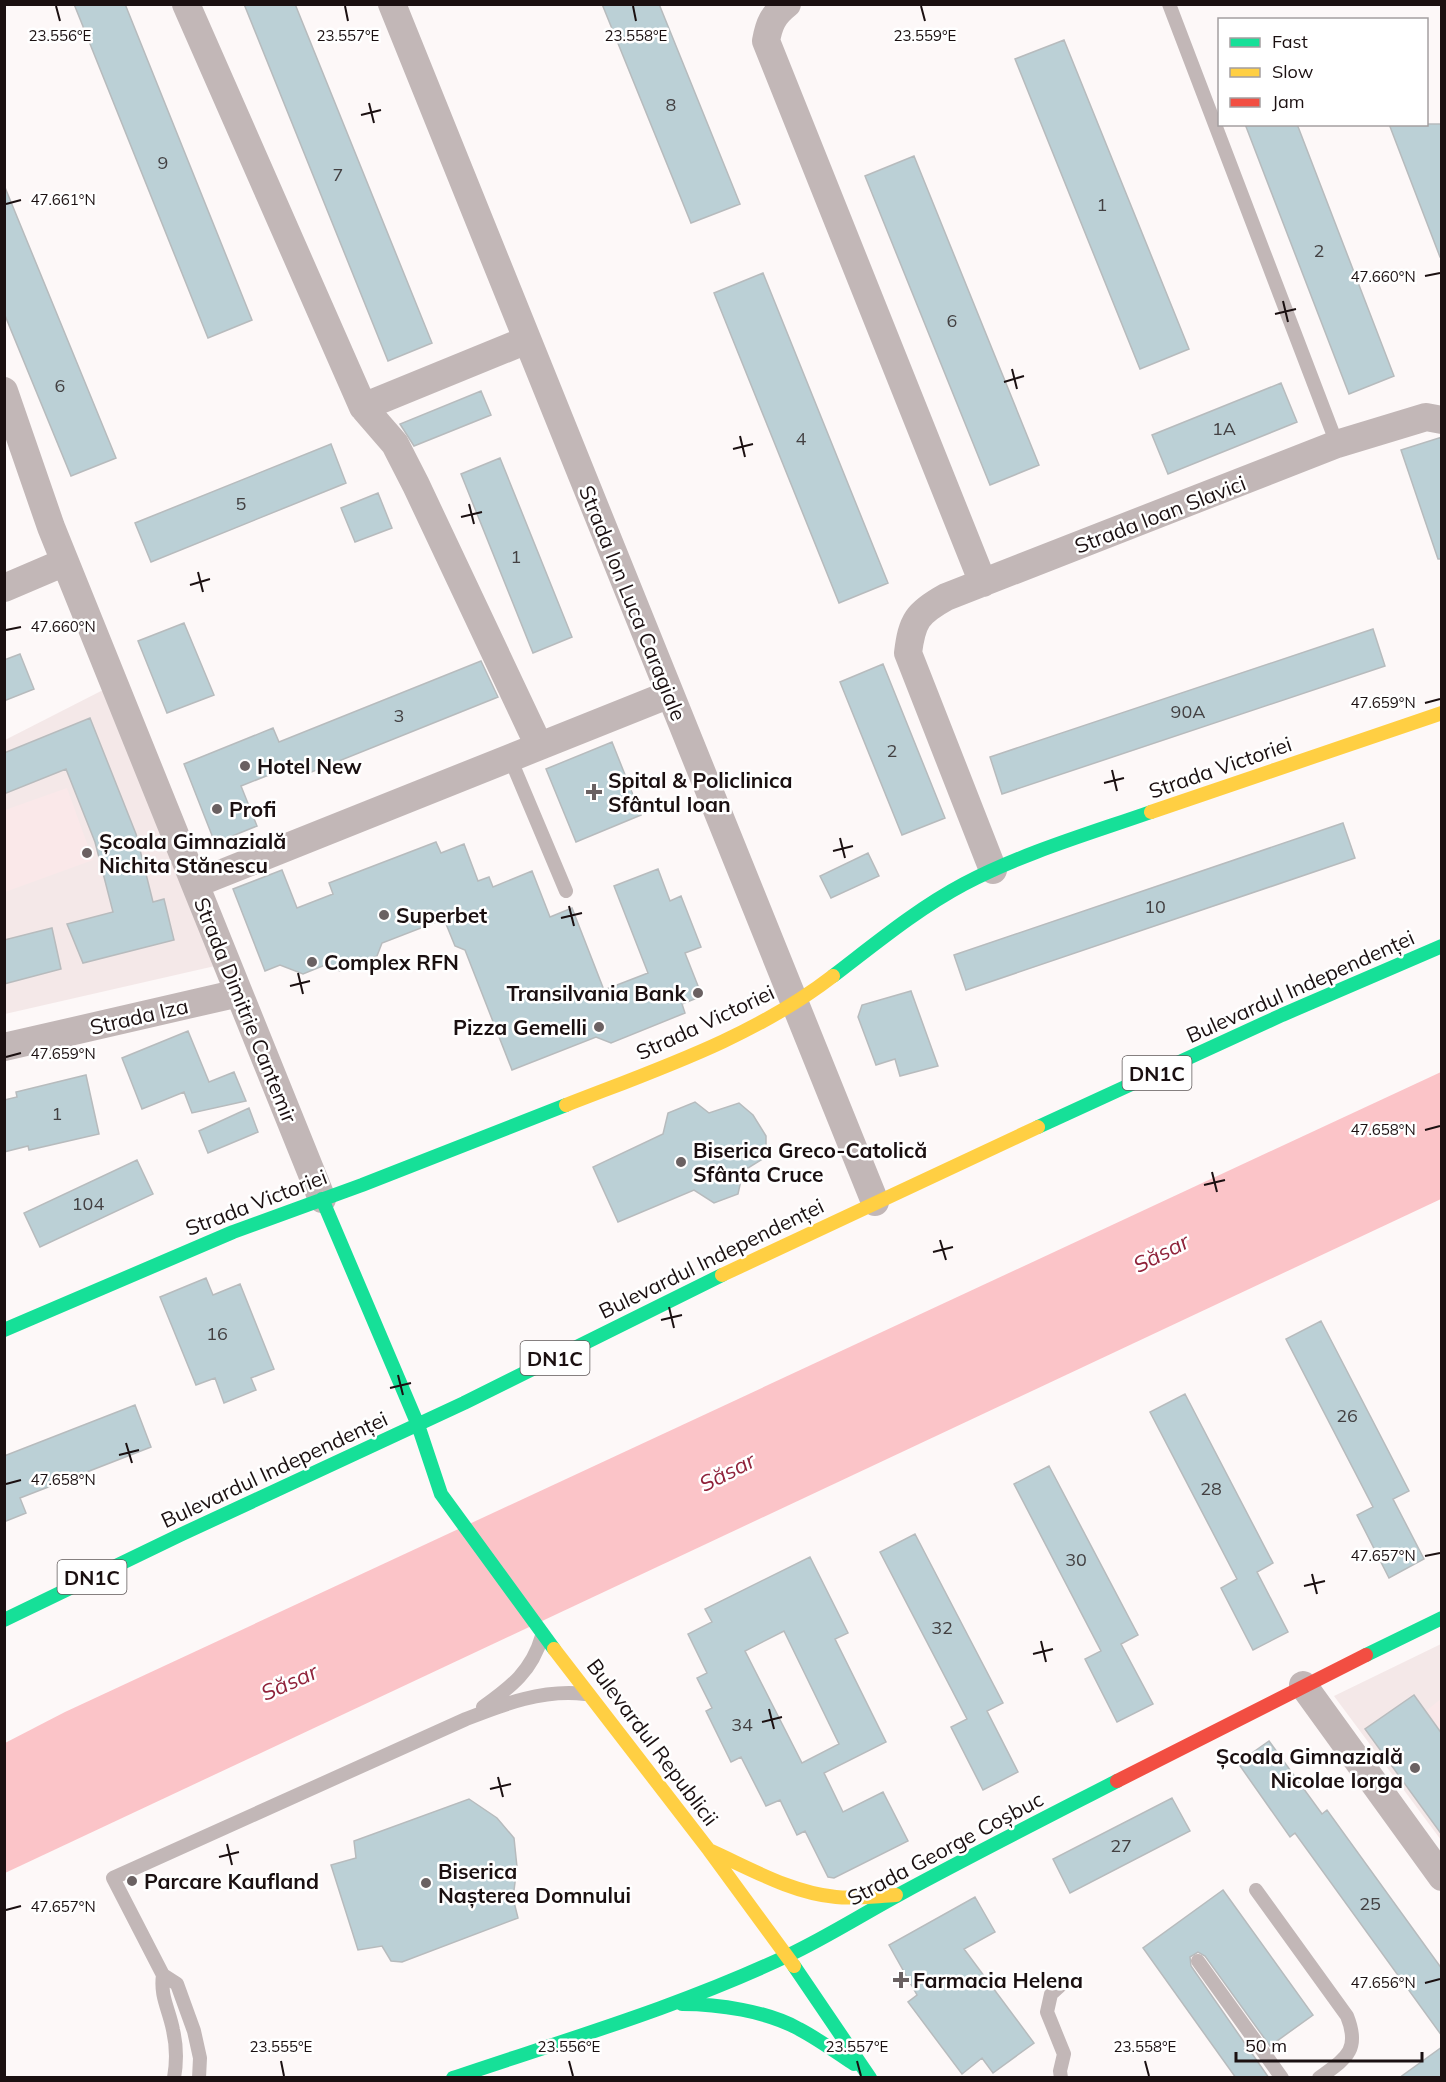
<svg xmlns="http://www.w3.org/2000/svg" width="1446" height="2082" viewBox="0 0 1446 2082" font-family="Mulish,sans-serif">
	<rect width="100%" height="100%" fill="#fdf8f8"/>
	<path fill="#f4e8e8" d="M103,690L215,966L5,1014V740Z
		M1441,1644V1840L1334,1696Z"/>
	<path fill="#fae8e9" d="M67,788L93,860L5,892V810Z
		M1441,1699V1731L1427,1710Z"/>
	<path fill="#fbc4c8" d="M1441,1072V1199L5,1873V1743L65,1712Z"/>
	<path fill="#bbd0d6" stroke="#b7bbbd" stroke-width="1.5" fill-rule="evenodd" d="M74,4H125L252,320L208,338Z
		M244,4H295L432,343L388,361Z
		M602,4H659L740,204L691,223Z
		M1064,40L1189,349L1140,369L1015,59Z
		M1245,124H1297L1394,376L1349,394Z
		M1389,124H1442V257H1440Z
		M914,156L1039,465L990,485L865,176Z
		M4,185L116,458L71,476L4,313Z
		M763,273L888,583L839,603L714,293Z
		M1281,383L1297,422L1168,474L1152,435Z
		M481,391L491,415L414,446L400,424Z
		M1442,437V559H1438L1401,450Z
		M331,444L346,483L151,562L135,523Z
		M500,458L572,637L533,653L461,474Z
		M378,493L392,528L355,542L341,508Z
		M184,623L214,695L167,713L138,641Z
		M1373,629L1385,666L1002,794L990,757Z
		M20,654L34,689L4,701V660Z
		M481,661L498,697L309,773L304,761L241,786L257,826L215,843L184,764L273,728L279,742Z
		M883,664L945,818L902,835L840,682Z
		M90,718L136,834L153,902L164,899L174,940L83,963L67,924L113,912L95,842L66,769L4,794V753Z
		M612,742L641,815L576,842L546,769Z
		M1343,823L1355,858L966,990L954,955Z
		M436,842L441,853L464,844L478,881L489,877L493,887L532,871L550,917L572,908L604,990L648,973L614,886L658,869L670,901L681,896L701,947L685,953L702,996L682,1004L685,1013L611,1043L596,1037L512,1070L465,950L455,946L444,919L382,943L377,956L340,971L325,965L303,974L280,965L265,971L233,889L282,870L297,908L333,894L329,883Z
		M868,853L879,876L831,898L820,876Z
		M52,928L61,969L4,984V940Z
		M911,991L938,1066L900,1076L895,1059L876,1065L858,1017L862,1005Z
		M188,1031L209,1082L234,1072L246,1101L192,1113L184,1092L142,1109L122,1058Z
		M86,1075L99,1134L29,1150L28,1146L4,1152V1100L17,1097L16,1092Z
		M695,1102L709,1113L739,1103L753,1115L766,1136V1157L743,1171L738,1194L714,1203L694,1190L618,1222L593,1167L663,1134L668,1113Z
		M249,1108L258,1132L208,1153L199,1131Z
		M137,1160L153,1194L40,1247L24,1213Z
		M206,1278L213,1295L240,1284L274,1369L251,1378L256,1390L224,1403L215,1378L196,1385L160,1297Z
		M1321,1321L1409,1491L1393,1499L1424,1559L1389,1578L1357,1515L1373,1507L1286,1339Z
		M1185,1394L1273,1563L1257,1572L1288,1632L1253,1650L1221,1588L1237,1579L1150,1412Z
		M135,1405L151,1447L20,1498L26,1513L4,1522V1456Z
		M1049,1466L1138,1635L1121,1644L1153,1704L1117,1722L1085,1659L1101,1651L1014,1484Z
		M915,1534L1003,1703L987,1711L1018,1772L983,1790L951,1727L967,1719L880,1552Z
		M810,1557L848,1633L835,1639L886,1742L824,1773L843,1812L883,1792L908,1841L834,1878L828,1877L805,1831L797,1835L780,1800L766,1806L741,1757L731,1762L706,1711L712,1708L697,1678L707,1673L688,1634L712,1622L705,1609ZM784,1631L839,1744L802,1763L745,1651Z
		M1414,1695L1442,1734V1835L1365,1729Z
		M1269,1741L1322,1814L1327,1810L1442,1969V2036L1295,1833L1290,1837L1238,1763Z
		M1172,1798L1190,1831L1070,1893L1053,1859Z
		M469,1799L497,1818L514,1838L517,1867L513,1898L518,1918L402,1962L391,1961L382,1946L358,1950L331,1865L356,1858L354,1841Z
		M1223,1890L1313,2015L1270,2046L1205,1956L1198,1952L1190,1957L1191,1966L1269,2078H1236L1143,1948Z
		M975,1897L995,1932L964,1949L1034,2043L993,2073L982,2058L962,2074L908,2002L917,1995L889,1945Z
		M1442,2047V2078H1399Z"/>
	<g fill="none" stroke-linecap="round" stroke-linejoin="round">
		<path stroke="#c2b7b7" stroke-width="14" d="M1169,4L1337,444
			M510,758L566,891
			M483,1707C511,1687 532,1671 542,1636
			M1256,1890L1347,2016C1361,2051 1345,2059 1319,2078
			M1198,1961L1282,2078
			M163,1975C160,1997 169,2009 173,2030C177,2047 177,2061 174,2078
			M199,2078L200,2058L194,2031L177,1984L163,1975L113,1878L466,1719C504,1704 543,1689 585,1694
			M1061,2078L1060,2071L1064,2054L1047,2012L1051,1994L1064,1982"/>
		<path stroke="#c2b7b7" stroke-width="28" d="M186,4L363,407L527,340
			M392,4L875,1202
			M787,4C773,15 769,24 766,41L983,583
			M4,391L51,527L322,1199
			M363,407L395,444L416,485L539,746
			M4,588L65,562
			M993,870L908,653C912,621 917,613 946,597L1337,444L1426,417L1442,420
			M195,884L670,694
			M4,1047L239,993
			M1303,1685L1442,1877"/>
		<path stroke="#16e098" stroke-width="14" d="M833,976C875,944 917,909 964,884C1023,853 1088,834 1151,812
			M1038,1127L1282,1015L1442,946
			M322,1199L418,1425L441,1494L554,1649
			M4,1330L233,1232L362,1185L566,1105
			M4,1620L180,1535L464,1403L722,1275
			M1366,1655L1442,1618
			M794,1966L870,2078
			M682,2004C718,2004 767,2011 799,2029C818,2039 836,2052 854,2064
			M453,2078C565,2040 682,2006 789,1955C827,1937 863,1914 900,1894C972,1855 1045,1818 1117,1781"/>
		<path stroke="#ffcf43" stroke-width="14" d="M1151,812L1442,713
			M566,1105C658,1069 754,1037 833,976
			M722,1275L1038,1127
			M554,1649L709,1850L794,1966
			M711,1851C751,1869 792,1893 836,1897C856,1899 876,1896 896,1895"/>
		<path stroke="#f24e42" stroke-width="14" d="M1117,1781L1366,1655"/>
	</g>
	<path fill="none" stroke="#1b1011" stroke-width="2" d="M56,6L60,21M345,6L348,21M633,6L636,21M921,6L925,21M369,103L374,123M361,115L381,110M6,204L21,200M1425,276L1440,273M1283,301L1288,322M1275,314L1296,309M1012,369L1017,389M1004,382L1024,376M740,436L745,457M733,449L753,444M469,504L474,524M461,517L482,512M198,572L203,592M190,585L210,579M6,630L21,627M1425,703L1440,699M1112,770L1117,791M1104,783L1124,778M840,838L845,858M833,851L853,846M569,906L574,926M561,918L582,913M298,973L303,994M290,986L310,981M6,1057L21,1053M1425,1130L1440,1126M1212,1172L1217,1192M1204,1185L1225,1180M940,1240L946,1260M933,1252L953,1247M669,1307L674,1328M661,1320L682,1315M398,1375L403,1395M390,1388L411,1383M126,1443L132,1463M119,1455L139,1450M6,1484L21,1480M1425,1556L1440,1553M1312,1574L1317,1594M1304,1586L1325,1581M1041,1641L1046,1662M1033,1654L1053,1649M769,1709L774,1729M762,1722L782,1717M498,1777L503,1797M490,1789L511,1784M227,1844L232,1865M219,1857L239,1852M6,1910L21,1906M1425,1983L1440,1979M281,2061L284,2076M569,2061L573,2076M857,2061L861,2076M1145,2061L1149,2076"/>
	<g fill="#6a6162" stroke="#fff" stroke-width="2">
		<circle cx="245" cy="766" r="6"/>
		<path d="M591 783h6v6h6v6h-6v6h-6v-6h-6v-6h6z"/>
		<circle cx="217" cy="809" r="6"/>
		<circle cx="87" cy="853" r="6"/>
		<circle cx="384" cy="915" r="6"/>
		<circle cx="312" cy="962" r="6"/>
		<circle cx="698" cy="993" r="6"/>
		<circle cx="599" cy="1027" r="6"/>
		<circle cx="681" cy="1162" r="6"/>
		<circle cx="1415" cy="1768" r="6"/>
		<circle cx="132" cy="1881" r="6"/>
		<circle cx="426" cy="1883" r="6"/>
		<path d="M898 1971h6v6h6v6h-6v6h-6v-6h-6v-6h6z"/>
	</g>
	<g text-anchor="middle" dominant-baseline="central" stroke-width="5" stroke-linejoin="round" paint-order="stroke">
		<g font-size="18" fill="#434042">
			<text x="671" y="104">8</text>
			<text x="163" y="162">9</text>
			<text x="338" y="174">7</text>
			<text x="1102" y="204">1</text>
			<text x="1319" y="250">2</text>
			<text x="952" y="320">6</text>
			<text x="60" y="385">6</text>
			<text x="1224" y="428">1A</text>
			<text x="801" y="438">4</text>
			<text x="241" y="503">5</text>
			<text x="516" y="556">1</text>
			<text x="1188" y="711">90A</text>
			<text x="399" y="715">3</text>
			<text x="892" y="750">2</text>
			<text x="1155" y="906">10</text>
			<text x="57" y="1113">1</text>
			<text x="88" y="1203">104</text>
			<text x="217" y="1333">16</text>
			<text x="1347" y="1415">26</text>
			<text x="1211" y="1488">28</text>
			<text x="1076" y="1559">30</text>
			<text x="942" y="1627">32</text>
			<text x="742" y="1724">34</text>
			<text x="1121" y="1845">27</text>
			<text x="1370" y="1903">25</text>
		</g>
		<g fill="#fff" stroke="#5f5858" stroke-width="1.5">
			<rect x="1122.5" y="1056" width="69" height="34" rx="4.5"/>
			<rect x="520.5" y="1341" width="69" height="34" rx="4.5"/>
			<rect x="57.5" y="1560" width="69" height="34" rx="4.5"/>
		</g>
		<g font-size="20" font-weight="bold" fill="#1b1011">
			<text x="1157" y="1073">DN1C</text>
			<text x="555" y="1358">DN1C</text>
			<text x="92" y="1577">DN1C</text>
		</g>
		<g font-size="21" fill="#1b1011" stroke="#fff">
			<text transform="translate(1160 514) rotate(-21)">Strada Ioan Slavici</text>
			<text transform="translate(633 603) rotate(68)">Strada Ion Luca Caragiale</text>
			<text transform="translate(1220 767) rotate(-19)">Strada Victoriei</text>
			<text transform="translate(1300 986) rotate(-24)">Bulevardul Independenței</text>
			<text transform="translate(246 1010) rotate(68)">Strada Dimitrie Cantemir</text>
			<text transform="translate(139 1016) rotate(-13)">Strada Iza</text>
			<text transform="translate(705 1022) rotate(-25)">Strada Victoriei</text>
			<text transform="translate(256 1202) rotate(-21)">Strada Victoriei</text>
			<text transform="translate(711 1258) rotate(-26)">Bulevardul Independenței</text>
			<text transform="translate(274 1469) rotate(-25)">Bulevardul Independenței</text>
			<text transform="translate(653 1742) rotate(53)">Bulevardul Republicii</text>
			<text transform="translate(945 1848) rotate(-28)">Strada George Coșbuc</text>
		</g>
		<g font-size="21" font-weight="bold" fill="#1b1011" stroke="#fff" text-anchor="start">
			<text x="257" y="766">Hotel New</text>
			<text x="608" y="780">Spital &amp; Policlinica<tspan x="608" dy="24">Sfântul Ioan</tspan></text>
			<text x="229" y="809">Profi</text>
			<text x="99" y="841">Școala Gimnazială<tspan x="99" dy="24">Nichita Stănescu</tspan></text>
			<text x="396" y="915">Superbet</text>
			<text x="324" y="962">Complex RFN</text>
			<text x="686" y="993" text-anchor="end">Transilvania Bank</text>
			<text x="587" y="1027" text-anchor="end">Pizza Gemelli</text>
			<text x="693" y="1150">Biserica Greco-Catolică<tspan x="693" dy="24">Sfânta Cruce</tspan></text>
			<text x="1403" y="1756" text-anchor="end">Școala Gimnazială<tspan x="1403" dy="24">Nicolae Iorga</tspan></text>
			<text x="438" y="1871">Biserica<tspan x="438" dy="24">Nașterea Domnului</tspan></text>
			<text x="144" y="1881">Parcare Kaufland</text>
			<text x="913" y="1980">Farmacia Helena</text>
		</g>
		<g font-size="22" font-style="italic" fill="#90233b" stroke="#fff">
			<text transform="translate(1161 1253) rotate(-27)">Săsar</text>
			<text transform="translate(727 1472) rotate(-27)">Săsar</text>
			<text transform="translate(289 1682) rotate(-24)">Săsar</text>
		</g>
	</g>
	<g font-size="15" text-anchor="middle" fill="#1b1011" stroke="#fff" stroke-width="5" stroke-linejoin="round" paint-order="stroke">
		<text x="60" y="41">23.556°E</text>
		<text x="348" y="41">23.557°E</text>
		<text x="636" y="41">23.558°E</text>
		<text x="925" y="41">23.559°E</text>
		<text x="63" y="205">47.661°N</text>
		<text x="1383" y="282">47.660°N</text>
		<text x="63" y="632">47.660°N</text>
		<text x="1383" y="708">47.659°N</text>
		<text x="63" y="1059">47.659°N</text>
		<text x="1383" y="1135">47.658°N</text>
		<text x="63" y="1485">47.658°N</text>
		<text x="1383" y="1561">47.657°N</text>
		<text x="63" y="1912">47.657°N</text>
		<text x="1383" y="1988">47.656°N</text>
		<text x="281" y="2052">23.555°E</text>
		<text x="569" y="2052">23.556°E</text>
		<text x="857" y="2052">23.557°E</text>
		<text x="1145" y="2052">23.558°E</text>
	</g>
	<rect width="1446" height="2082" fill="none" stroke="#1b1011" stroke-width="12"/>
	<rect x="1218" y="18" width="210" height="108" fill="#ffffff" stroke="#a49fa0" stroke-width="1.5"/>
	<rect x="1230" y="38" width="30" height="9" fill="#16e098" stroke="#a49fa0" stroke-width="1.5"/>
	<text x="1272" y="48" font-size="18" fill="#1b1011">Fast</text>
	<rect x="1230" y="68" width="30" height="9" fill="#ffcf43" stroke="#a49fa0" stroke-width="1.5"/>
	<text x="1272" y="78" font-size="18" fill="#1b1011">Slow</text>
	<rect x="1230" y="98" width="30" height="9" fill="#f24e42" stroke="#a49fa0" stroke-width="1.5"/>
	<text x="1272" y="108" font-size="18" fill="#1b1011">Jam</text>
	<path d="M1236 2052v9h186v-9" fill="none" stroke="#1b1011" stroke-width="3"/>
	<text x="1245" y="2052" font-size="18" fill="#1b1011" stroke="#ffffff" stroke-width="4.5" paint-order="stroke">50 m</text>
</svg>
